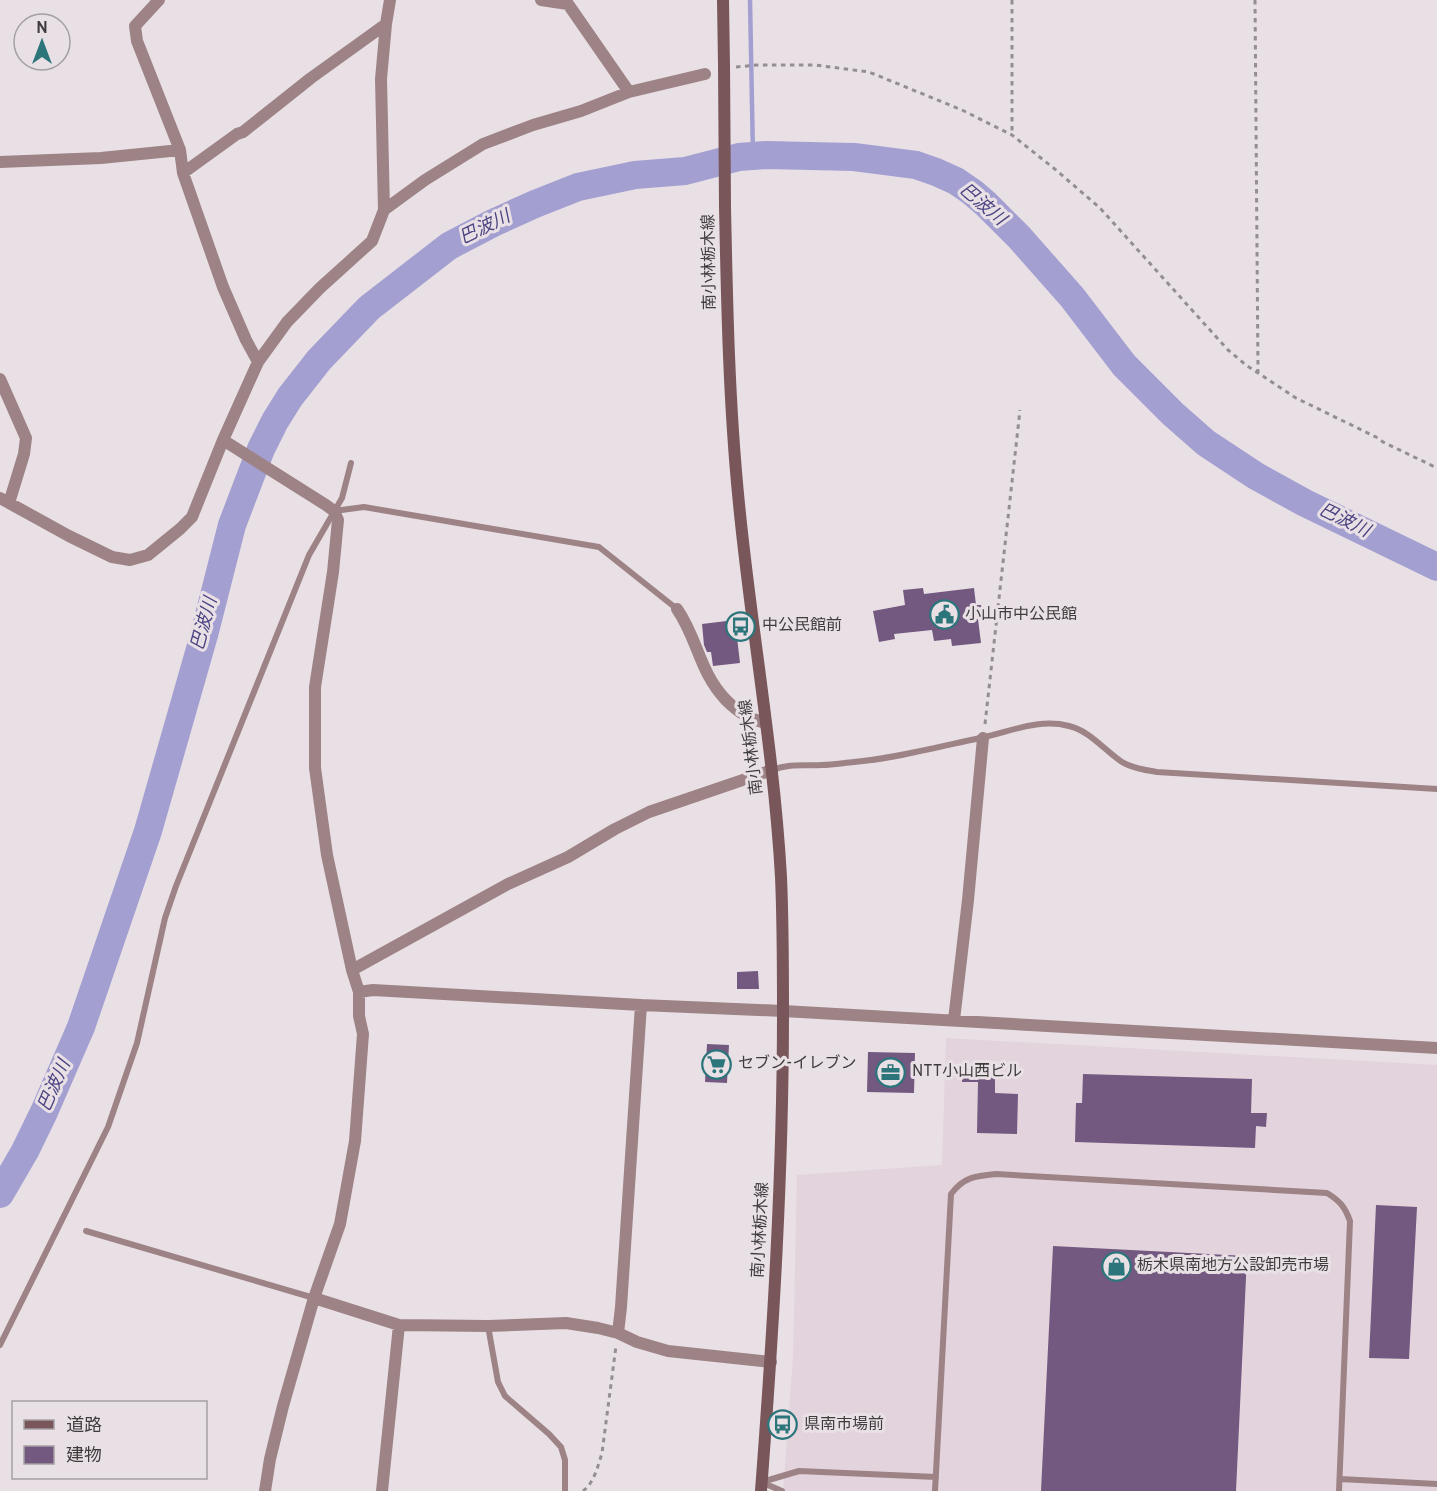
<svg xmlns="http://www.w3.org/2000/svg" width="1437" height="1491" viewBox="0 0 1437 1491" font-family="Overpass,'Noto Sans JP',sans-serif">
	<rect width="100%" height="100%" fill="#e9e0e5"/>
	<path fill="#e3d3dc" d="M946,1038L1437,1065V1491H783L793,1357L797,1175L942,1165Z"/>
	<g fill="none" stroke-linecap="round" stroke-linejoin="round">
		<path stroke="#a3a0d1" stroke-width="4.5" d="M750,0L753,156"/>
		<path stroke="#a3a0d1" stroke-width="28" d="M0,1194L25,1151L44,1112L81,1027L148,831L204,635L232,525L261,449L275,421L290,397L319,360L369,308L449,246L493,223L535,204L578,187L635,175L685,171L739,157L766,155L854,157L916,165L936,172L956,181L972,192L986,204L1019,237L1072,297L1124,365L1173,414L1206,443L1256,476L1305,503L1437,567"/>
	</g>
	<path fill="#735880" d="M923,588L924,594L974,588L976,605H981L983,618L978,619L981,643L952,646L951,639L934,641L932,630L894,634L895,639L879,642L873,611L905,605L903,590Z
		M735,620L740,663L713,666L711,652H707L704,645L702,624Z
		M758,971L759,989H737V972Z
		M707,1044L729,1045L727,1083L705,1082Z
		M868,1052L915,1053L914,1093L867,1092Z
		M962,1066L995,1067V1093L1018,1094L1017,1134L977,1133L978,1082H962Z
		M1083,1074L1252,1079L1251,1113H1267L1266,1127L1256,1126L1255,1148L1075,1142L1076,1103H1082Z
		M1376,1205L1417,1207L1409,1359L1369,1358Z
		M1053,1246L1247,1256L1236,1491H1041Z"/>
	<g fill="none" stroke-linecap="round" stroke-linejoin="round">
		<path stroke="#948e92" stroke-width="3" stroke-dasharray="4.5 4.5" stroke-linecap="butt" d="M1012,0V135
			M1255,0L1258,373
			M736,67L757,65H815L869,72L962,110L1012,135L1056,170L1100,208L1228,350L1246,365L1296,398L1378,438L1383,442L1437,468
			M985,724L1020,410
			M583,1491C594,1483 598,1466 602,1453L616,1346"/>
		<path stroke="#9d8386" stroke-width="6" d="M334,511L364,507L599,547L677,609
			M772,770C791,763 803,766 822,765C833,765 843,763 854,762C896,758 938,747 980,738C1010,732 1038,718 1069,726C1090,731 1104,750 1122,762C1132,768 1145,770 1157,772L1437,789
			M86,1231L314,1298
			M488,1326L498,1382L505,1396L549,1434L561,1447L565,1460V1491
			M0,1345L108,1127L137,1043L165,918L176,886L309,555L342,498L351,463
			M1340,1479L1437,1484
			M761,1482L782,1491
			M762,1482L799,1471L936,1477
			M935,1491L951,1194C964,1177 975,1176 996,1174L1327,1193C1340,1201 1345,1207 1350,1221L1339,1491"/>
		<path stroke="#9d8386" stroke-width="12" d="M159,0L135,26L137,41L180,150L183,173L223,287L246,340L258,362
			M541,0L568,4L629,92
			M0,162L101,158L180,150
			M183,173L237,134L243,132L311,78L386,24
			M384,210L425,180L483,144L533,125L581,111L629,92L705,74
			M0,379L26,438L24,454L9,503
			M223,440L326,505L334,511L338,520L333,572L315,687V768L327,855L352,970L359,992V1016L363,1034L355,1141L340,1224L314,1298L283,1406L270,1459L265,1491
			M0,498L69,536L112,557L130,560L148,555L180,529L192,517L223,440L258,362L287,322L320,288L372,241L384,210L381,79L386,24L390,0
			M677,609C698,639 699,672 726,700C738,712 749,719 766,723
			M352,970L508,884L568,857L615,829L649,812L772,770
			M359,992L373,990L641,1005L783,1011L1437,1048
			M954,1020L968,900L983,738
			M314,1298L399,1325L488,1326L566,1323L598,1328L618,1333L637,1342L668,1351L771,1362
			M618,1333L621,1307L641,1005
			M382,1491L399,1325"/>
		<path stroke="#79565a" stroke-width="12" d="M723,0L724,65
			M725,207C727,306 729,405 739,504C751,628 774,752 781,877C783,922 783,967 783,1013C783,1173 773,1332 761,1491"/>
		<path stroke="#79565a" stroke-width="12" d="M724,65L725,207"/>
	</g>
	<defs>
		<symbol id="civic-ring" viewBox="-11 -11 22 22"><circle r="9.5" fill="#e9e0e5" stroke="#2b757b" stroke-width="1.5"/><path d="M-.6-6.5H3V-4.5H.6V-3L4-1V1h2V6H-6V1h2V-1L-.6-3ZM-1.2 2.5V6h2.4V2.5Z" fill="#2b757b"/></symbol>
		<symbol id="bus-ring" viewBox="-11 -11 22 22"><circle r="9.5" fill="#e9e0e5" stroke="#2b757b" stroke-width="1.5"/><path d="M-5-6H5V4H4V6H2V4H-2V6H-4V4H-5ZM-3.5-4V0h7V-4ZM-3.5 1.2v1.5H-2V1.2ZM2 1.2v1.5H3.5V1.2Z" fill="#2b757b"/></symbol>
		<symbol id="supermarket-ring" viewBox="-11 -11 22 22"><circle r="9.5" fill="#e9e0e5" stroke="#2b757b" stroke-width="1.5"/><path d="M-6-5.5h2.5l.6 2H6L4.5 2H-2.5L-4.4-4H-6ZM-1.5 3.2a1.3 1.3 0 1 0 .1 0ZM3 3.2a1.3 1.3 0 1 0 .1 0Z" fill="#2b757b"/></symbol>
		<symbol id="office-ring" viewBox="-11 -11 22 22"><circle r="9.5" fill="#e9e0e5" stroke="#2b757b" stroke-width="1.5"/><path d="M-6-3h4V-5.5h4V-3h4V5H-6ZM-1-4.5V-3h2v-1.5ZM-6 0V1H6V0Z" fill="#2b757b"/></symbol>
		<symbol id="shop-ring" viewBox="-11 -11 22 22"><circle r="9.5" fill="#e9e0e5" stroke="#2b757b" stroke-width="1.5"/><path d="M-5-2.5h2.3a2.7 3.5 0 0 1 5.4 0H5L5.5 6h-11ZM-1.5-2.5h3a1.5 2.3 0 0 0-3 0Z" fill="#2b757b"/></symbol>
	</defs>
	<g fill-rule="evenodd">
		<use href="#civic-ring" x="928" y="598" width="33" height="33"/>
		<use href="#bus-ring" x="724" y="610" width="33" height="33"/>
		<use href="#supermarket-ring" x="700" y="1048" width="33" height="33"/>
		<use href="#office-ring" x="874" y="1056" width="33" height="33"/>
		<use href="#shop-ring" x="1100" y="1250" width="33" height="33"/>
		<use href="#bus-ring" x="766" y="1408" width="33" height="33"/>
	</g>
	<g text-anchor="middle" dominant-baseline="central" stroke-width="6" stroke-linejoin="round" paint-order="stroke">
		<g font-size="16" fill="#3f3c3e" stroke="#e9e0e5">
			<text transform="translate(710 262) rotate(-91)">南小林栃木線</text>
			<text transform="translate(752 747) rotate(-97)">南小林栃木線</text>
			<text transform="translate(761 1230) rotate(-87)">南小林栃木線</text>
		</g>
		<g font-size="16" fill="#3f3c3e" stroke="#e9e0e5" text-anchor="start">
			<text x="965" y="615">小山市中公民館</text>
			<text x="762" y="626">中公民館前</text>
			<text x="738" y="1064">セブン-イレブン</text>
			<text x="912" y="1072">NTT小山西ビル</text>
			<text x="1137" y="1266">栃木県南地方公設卸売市場</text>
			<text x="804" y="1425">県南市場前</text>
		</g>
		<g font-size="18" font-style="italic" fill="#4b4381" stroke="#e9e0e5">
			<text transform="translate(982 205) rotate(40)">巴波川</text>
			<text transform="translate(485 228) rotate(-26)">巴波川</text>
			<text transform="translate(1344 521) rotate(26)">巴波川</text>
			<text transform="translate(205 624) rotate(-75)">巴波川</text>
			<text transform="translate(55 1086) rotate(-66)">巴波川</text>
		</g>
	</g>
	<rect x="12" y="1401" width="195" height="78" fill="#e9e0e5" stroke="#a59ea2" stroke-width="1.5"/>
	<rect x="24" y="1420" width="30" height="9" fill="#79565a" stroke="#a59ea2" stroke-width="1.5"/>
	<text x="66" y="1431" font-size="18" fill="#3f3c3e">道路</text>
	<rect x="24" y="1446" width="30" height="18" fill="#735880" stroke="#a59ea2" stroke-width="1.5"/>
	<text x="66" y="1461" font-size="18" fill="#3f3c3e">建物</text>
	<g transform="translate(42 42)"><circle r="28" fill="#e9e0e5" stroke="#a59ea2" stroke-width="1.5"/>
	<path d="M0-4.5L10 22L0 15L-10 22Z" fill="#2b757b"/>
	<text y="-9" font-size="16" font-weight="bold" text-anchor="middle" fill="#3f3c3e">N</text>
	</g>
</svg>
